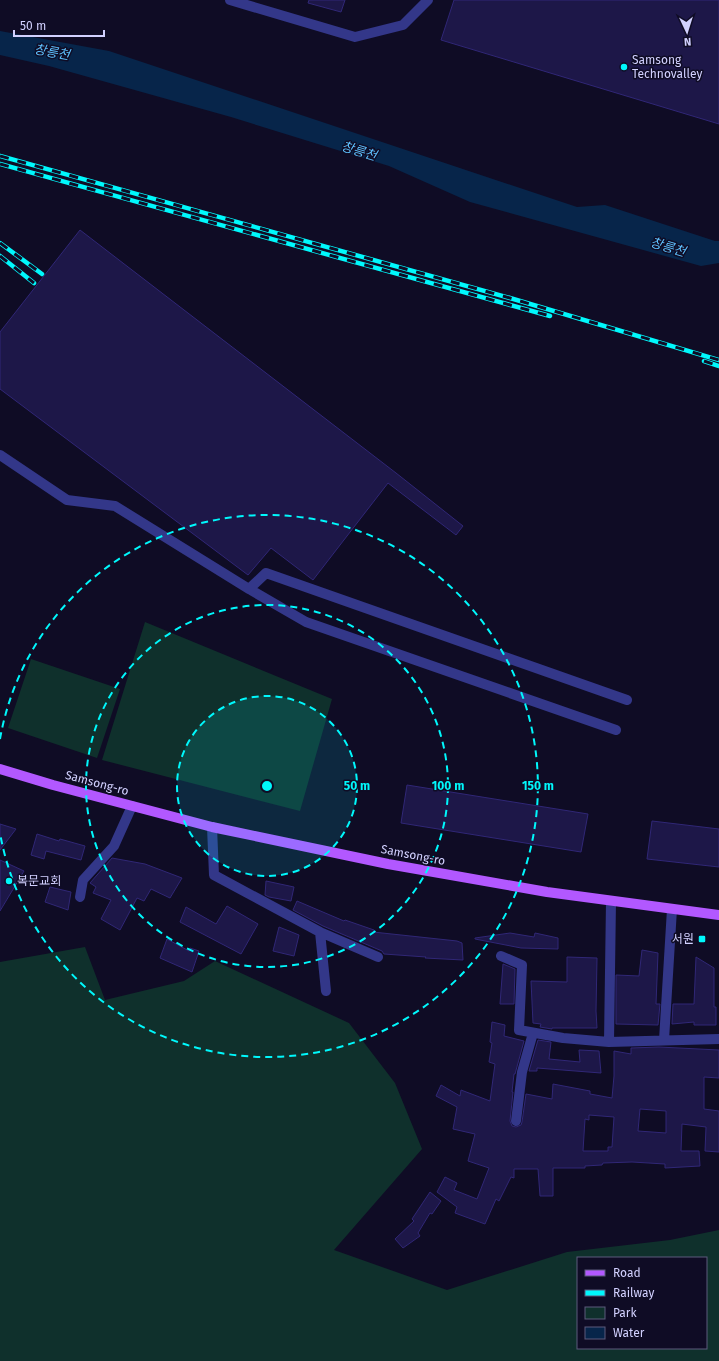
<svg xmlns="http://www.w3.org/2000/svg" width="719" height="1361" viewBox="0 0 719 1361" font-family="'Fira Sans','Noto Sans KR',sans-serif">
	<rect width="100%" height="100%" fill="#0f0c25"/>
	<path fill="#0f302c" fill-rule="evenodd" d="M145,622L332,699L300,811L102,760Z
		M31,659L120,689L97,758L8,728Z
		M85,947L105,1000L184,981L215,961L349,1023L395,1083L422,1149L334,1250L447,1290L567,1252L670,1240L719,1230V1361H0V962ZM578,1258H706V1348H578Z"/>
	<path fill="#07254a" d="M0,31L109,51L577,207L605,205L715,241H719V263L701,266L470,202L389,166L231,117L49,66L0,55Z"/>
	<path fill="#1d1748" stroke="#302776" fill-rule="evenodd" d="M309,0H345L341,12L308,3Z
		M454,0H719V124L441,40Z
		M80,230L396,473L463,526L456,535L388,483L313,580L271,548L248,575L0,389V332Z
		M407,785L588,814L581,852L401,823Z
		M652,821L719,829V867L647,859Z
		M0,824L16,829L0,850Z
		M37,834L59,841L60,839L85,846L81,860L46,851L44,859L31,855Z
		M112,858L145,864L182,878L170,898L151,889L144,901L137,898L120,930L101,919L111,900L93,893L96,887L90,883Z
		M0,860L24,871L0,911Z
		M266,881L294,887L291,901L269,897L265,895Z
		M50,887L71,892L68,910L45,902Z
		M297,901L344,921L345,920L374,930L373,932L457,941L462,943L463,960L425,958L426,957L384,954L382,951L323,926L293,910Z
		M227,906L258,924L241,954L180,922L186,907L216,924Z
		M279,927L299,935L294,956L273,951Z
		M510,933L534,937L535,933L558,938V949L521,948L475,939V938Z
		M167,939L189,951L190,948L199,951L192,972L160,958Z
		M642,950L658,953L656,1004H660L658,1025L616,1024V975L639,976Z
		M567,957L597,958L596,1011L597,1028H552V1029L540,1027L541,1024L533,1023L531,981L567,982Z
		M696,957L714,968V1007H716V1025H694V1022L672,1024L673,1004H694Z
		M503,964L515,969L514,1004H500Z
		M492,1022L505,1025L504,1036L524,1041L515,1074H514L512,1092H513L510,1121L512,1126L516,1127L521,1125L522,1122L526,1094L552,1099L553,1084L590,1091V1094L612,1098L614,1076V1051L631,1054V1048L659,1047L719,1050V1078L704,1077V1109L719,1111V1152L705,1151L706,1127L682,1124L681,1151H699L700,1166L665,1168V1164L632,1162L603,1163L602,1165L585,1166V1168H553V1196H540L538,1169H514V1178L511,1177L499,1201L496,1199L485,1224L455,1213L457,1207L437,1192L445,1177L457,1183L454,1190L477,1199L489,1168L468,1161L475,1134L453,1129L457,1107L436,1096L441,1085L460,1096L461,1090L490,1101L495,1064L489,1062L492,1043L490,1042ZM640,1109L666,1111V1133L638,1131ZM589,1115L614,1117L612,1147H608V1151H583L585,1119L589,1120Z
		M538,1040L551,1042L549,1059L580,1062L579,1050L599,1051L601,1073L537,1068V1071H529Z
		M430,1192L441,1201L432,1214L430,1213L418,1233L420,1236L403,1248L395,1239L414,1221L412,1219Z"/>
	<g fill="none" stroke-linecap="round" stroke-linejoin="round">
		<path stroke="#333789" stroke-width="10" d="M230,0L355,37L403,25L428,0
			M0,455L67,500L115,506L249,589L266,573L627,700
			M249,589L306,622L616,730
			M212,827L214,875L320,932L378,957
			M80,897L83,880L114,846L132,806
			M320,932L326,991
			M501,956L522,965L519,1030L563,1038L609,1042L719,1039
			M664,1040L672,909
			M609,1042L611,901
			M516,1121L522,1072L533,1033"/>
		<path stroke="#b258ff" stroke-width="10" d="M0,769L53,785L212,827L388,864L547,892L719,915"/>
		<defs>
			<path id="rail" d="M0,156L510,298L719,360
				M0,164L550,316
				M0,243L42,274
				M0,256L34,283
				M704,361L719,366"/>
		</defs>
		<use href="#rail" stroke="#00f8fc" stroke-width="4.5"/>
		<use href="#rail" stroke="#0f0c25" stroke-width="3" stroke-dasharray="9" stroke-linecap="butt"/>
	</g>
	<circle cx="267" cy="786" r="90" fill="#00f8fc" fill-opacity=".12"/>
	<g fill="none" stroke="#00f8fc" stroke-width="2" stroke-dasharray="7 5">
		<circle cx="267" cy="786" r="90"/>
		<circle cx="267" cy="786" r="181"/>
		<path d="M0 739A271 271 0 1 1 0 833"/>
	</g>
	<g fill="#00f8fc" stroke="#0f0c25" stroke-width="1.5">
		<circle cx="624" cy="67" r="4"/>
		<circle cx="9" cy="881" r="4"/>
		<rect x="698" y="935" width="8" height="8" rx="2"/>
	</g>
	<g text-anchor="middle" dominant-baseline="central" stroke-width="3" stroke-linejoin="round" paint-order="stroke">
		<g font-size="12" fill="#d2d1ff" stroke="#0f0c25" text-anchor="start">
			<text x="632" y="60">Samsong<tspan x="632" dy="14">Technovalley</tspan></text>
			<text x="17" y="881">복문교회</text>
			<text x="694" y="939" text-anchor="end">서원</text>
		</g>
		<g font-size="12" fill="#d2d1ff" stroke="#0f0c25">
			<text transform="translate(97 783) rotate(15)">Samsong-ro</text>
			<text transform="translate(413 855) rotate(11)">Samsong-ro</text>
		</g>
		<g font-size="13" font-style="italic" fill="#5fc2ff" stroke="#0f0c25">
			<text transform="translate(52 52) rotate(10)">창릉천</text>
			<text transform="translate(359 151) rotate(17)">창릉천</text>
			<text transform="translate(668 247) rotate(17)">창릉천</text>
		</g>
	</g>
	<circle cx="267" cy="786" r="6" fill="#00f8fc" stroke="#0f0c25" stroke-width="2"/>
	<g font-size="12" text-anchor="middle" font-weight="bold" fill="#00f8fc" stroke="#0f0c25" stroke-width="3" stroke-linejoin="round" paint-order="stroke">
		<text x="357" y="790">50 m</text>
		<text x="448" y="790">100 m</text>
		<text x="538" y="790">150 m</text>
	</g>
	<rect x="577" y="1257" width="130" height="92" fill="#0f0c25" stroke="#5d5b7c"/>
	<rect x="585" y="1270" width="20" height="6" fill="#b258ff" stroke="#5d5b7c"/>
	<text x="613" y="1277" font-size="12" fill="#d2d1ff">Road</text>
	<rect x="585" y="1290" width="20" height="6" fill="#00f8fc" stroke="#5d5b7c"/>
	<text x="613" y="1297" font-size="12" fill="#d2d1ff">Railway</text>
	<rect x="585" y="1307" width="20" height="12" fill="#0f302c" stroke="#5d5b7c"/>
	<text x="613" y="1317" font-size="12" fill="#d2d1ff">Park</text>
	<rect x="585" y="1327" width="20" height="12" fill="#07254a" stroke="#5d5b7c"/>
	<text x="613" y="1337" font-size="12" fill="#d2d1ff">Water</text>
	<g transform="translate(687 32) rotate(176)" stroke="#0f0c25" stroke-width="3" paint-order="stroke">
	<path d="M0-3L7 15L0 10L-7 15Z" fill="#d2d1ff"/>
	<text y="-6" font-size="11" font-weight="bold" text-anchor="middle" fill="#d2d1ff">N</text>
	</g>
	<path d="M14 30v6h90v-6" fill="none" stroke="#d2d1ff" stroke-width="2"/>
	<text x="20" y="30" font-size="12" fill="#d2d1ff" stroke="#0f0c25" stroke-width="3" paint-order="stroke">50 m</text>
</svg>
